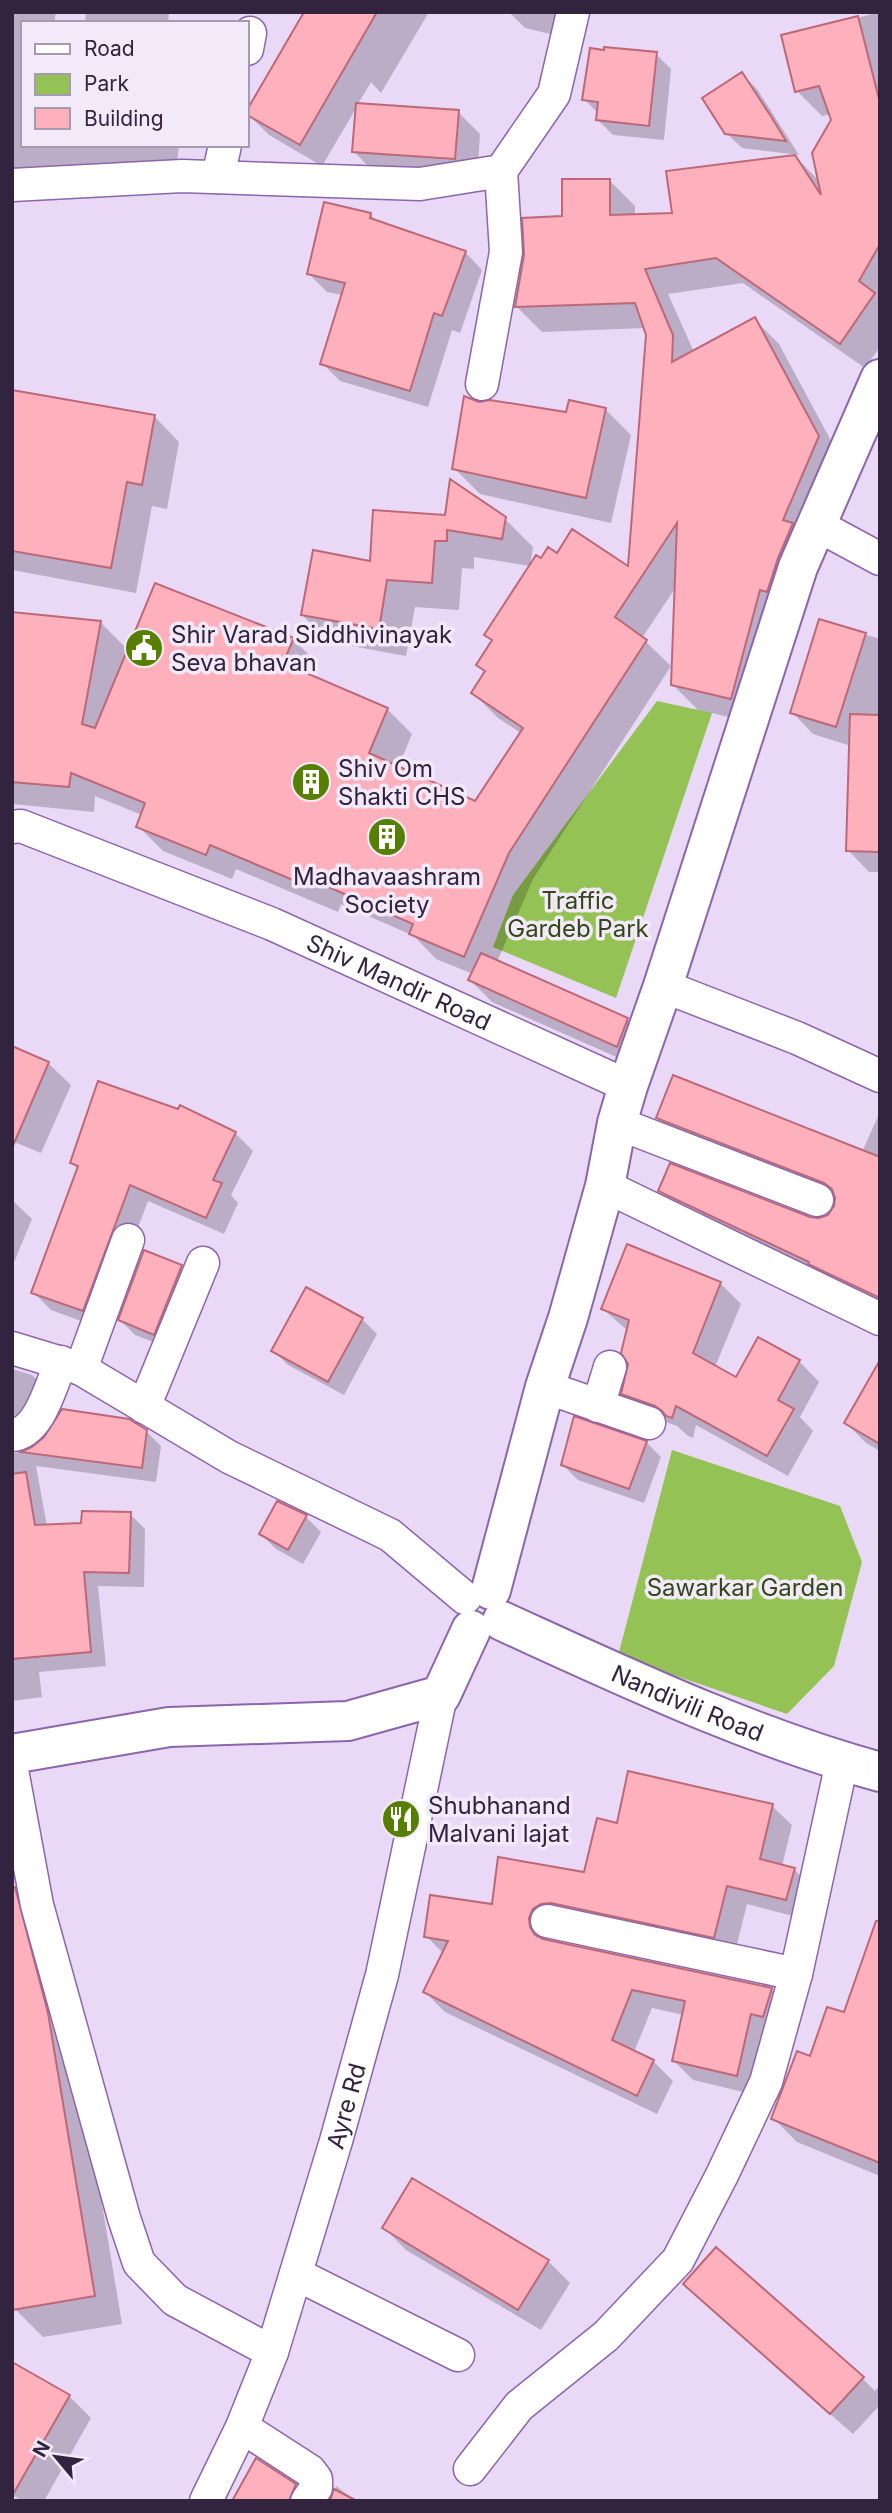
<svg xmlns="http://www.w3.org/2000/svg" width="892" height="2513" viewBox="0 0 892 2513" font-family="Inter,sans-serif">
	<rect width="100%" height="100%" fill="#e9d9f7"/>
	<path fill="#94c254" d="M657,701L712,713L616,998L493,947L513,895Z
		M672,1450L840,1506L862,1562L834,1666L787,1714L618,1656Z"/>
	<path fill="#0003" d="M12,12H56L54,23H23V145H179L175,180L12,169Z
		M86,12H169L168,23H85Z
		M306,12H429L381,93L371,82L358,104L458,112L480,134L477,181L376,174L354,152L358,105L322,166L269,135L247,113Z
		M509,12H569L563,37L525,28Z
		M880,12V347L865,368L743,283L668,294L694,352L754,319L779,344L843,463L756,723L698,710L673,685L676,587L642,638L671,666L533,879L497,962L627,1020L649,1042L639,1067L492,1002L470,980L473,974L436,959L414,936L341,904L338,912L236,869L232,879L163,851L138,826L142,815L95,796L94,812L12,804V614L101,623L126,648L123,660L293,639L318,664L312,678L387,709L412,734L398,768L475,803L521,733L498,718L473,693L486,673L478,665L493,642L486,635L542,561L557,555L630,570L648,335L645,328L542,332L517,307L564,218L610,181L635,206V216L674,214L795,156L820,182L833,120L831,114L822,116L797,91L783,37Z
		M656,54L671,69L664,140L613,135L598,120L599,114L584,99Z
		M742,74L757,89L799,155L742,148L726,133Z
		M370,214L378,222L465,252L482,270L460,333L452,330L428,407L340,381L322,363L343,295L327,292L309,274Z
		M12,391L154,416L179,442L167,509L152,506L136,593L12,570Z
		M479,404L568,414L605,409L631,435L611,523L480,494L454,468Z
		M375,512L505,519L533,547L530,566L474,557V569L462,568L459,610L415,607L406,656L330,642L302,615L372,563Z
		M820,621L880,639V872H869L848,850L851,746L813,734L792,712Z
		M48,1063L71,1085L41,1153L12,1141Z
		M181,1107L235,1133L253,1151L231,1195L238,1203L224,1234L148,1201L100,1328L51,1310L33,1292L79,1170L72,1163L179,1111Z
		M879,1114L880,1308L682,1212L660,1191L821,1220L830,1215L837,1200L680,1139L658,1118L862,1152Z
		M12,1200L32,1219L12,1267Z
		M181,1267L196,1282L169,1348L135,1335L120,1320Z
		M720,1283L741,1304L715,1367L737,1379L799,1361L819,1382L800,1417L813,1431L788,1476L696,1425L693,1438L688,1436L677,1426L643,1414L623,1393L630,1363L628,1331L603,1309Z
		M362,1319L377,1334L344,1395L288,1365L273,1350Z
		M12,1369L32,1375L48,1390L12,1420Z
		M880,1382V1451L866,1443L846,1423Z
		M146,1431L161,1446L156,1482L36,1466L47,1526L83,1525L130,1514L145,1529L144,1587L98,1586L106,1666L39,1672L42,1697L12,1701V1454L34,1448Z
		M646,1442L661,1457L644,1503L578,1480L563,1465Z
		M278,1503L306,1517L321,1532L303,1564L276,1549L261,1534Z
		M772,1806L792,1825L782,1866L794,1869L813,1889L805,1919L747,1904L734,1956L553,1928L548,1938V1942L771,1989L791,2009L756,2095L693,2080L674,2061L684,2015L652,2008L634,2052L653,2061L673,2081L657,2114L445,2012L425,1992L444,1954L426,1936L493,1906L585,1874L618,1825Z
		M880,1917V2176L797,2142L773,2118L811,2059L845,2014Z
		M24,1933L52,1961L75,2042L122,2324L43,2337L15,2309Z
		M384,2228L548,2261L570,2283L541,2330L406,2250Z
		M707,2306L862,2378L875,2391L880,2385V2405L853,2434Z
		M69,2396L91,2418L44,2501H23L12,2495Z
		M295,2485L311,2501H234Z
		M336,2486L356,2501L333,2498Z"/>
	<path fill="#feb1bd" stroke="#bc6878" stroke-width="2" d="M304,12H377L300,145L247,115V110Z
		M858,16L880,103V244L859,281L875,293L840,344L716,258L645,269L673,335L672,362L755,317L819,436L783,520L793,523L778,558L767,592L760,590L731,699L671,685L677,523L615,617L647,640L509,853L464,957L409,934L413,924L315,881L312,888L210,845L206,855L136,827L145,803L71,773L69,787L12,782V612L101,621L82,724L95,728L155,583L294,638L283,663L388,708L369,753L475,801L523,728L471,693L485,671L476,665L492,640L484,635L536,555L541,558L548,547L557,553L572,529L628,566L646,335L635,303L515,307L524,255L522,218L562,216V179H610V215L672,213L666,171L795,155L821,195L812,153L831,120L819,86L795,92L781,35Z
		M604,47L657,52L649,126L596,120L598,102L582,100L590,48L604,50Z
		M742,72L772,118L786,141L725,134L702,98Z
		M356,103L459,110L455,159L352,152Z
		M324,202L371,213L370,218L466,251L442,316L434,313L410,391L320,364L345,283L307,274Z
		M12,390L155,415L142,485L127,482L111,568L12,551Z
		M464,396L479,402L490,400L566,412L569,400L606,408L586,498L452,469Z
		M450,479L506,517L502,539L447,530V541H435L432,583L387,580L379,629L301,615L313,550L370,561L373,510L445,515Z
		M819,619L866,633L836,727L790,713Z
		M850,714L880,715V852L846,851Z
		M481,953L628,1018L617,1047L468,980Z
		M12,1046L49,1062L12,1148Z
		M673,1075L880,1157V1298L808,1264L809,1262L658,1191L670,1163L810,1217L819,1218L828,1215L834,1206L835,1198L832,1189L824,1183L656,1118Z
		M98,1081L178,1109L180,1105L236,1132L213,1180L222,1183L206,1218L130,1185L83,1311L31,1293L78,1166L70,1163Z
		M627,1244L721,1282L693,1353L736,1377L758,1337L800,1360L778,1400L794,1409L767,1456L676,1406L672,1418L666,1416L662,1411L655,1406L621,1394L628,1364L621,1353L629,1320L601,1309Z
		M144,1250L182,1265L154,1335L118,1320Z
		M306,1287L363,1318L328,1382L271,1351Z
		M880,1360V1444L844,1423Z
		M62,1409L129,1419L147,1430L142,1468L21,1452L32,1447L44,1437Z
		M574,1416L647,1441L629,1489L561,1465Z
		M26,1472L35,1525L81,1523L82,1511L131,1512L129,1573L84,1572L91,1652L12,1659V1474Z
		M277,1501L307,1515L288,1550L259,1534Z
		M628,1771L773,1804L760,1859L795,1868L786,1900L727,1886L714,1938L551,1903L541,1904L533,1909L529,1918L530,1927L535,1935L543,1939L772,1988L763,2017L751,2014L737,2076L672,2061L685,2001L632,1990L612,2040L654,2060L637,2096L423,1992L448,1941L424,1937L430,1895L492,1904L498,1857L584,1872L597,1818L617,1823Z
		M15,1887L48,2013L95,2296L12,2310V1888Z
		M876,1921H880V2163L771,2119L797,2051L810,2056L827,2007L844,2012Z
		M412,2178L549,2260L518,2310L382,2228Z
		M716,2247L864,2377L830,2414L683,2284Z
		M12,2362L70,2395L12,2496Z
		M256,2458L296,2484L289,2501H232Z
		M334,2489L357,2501H330Z"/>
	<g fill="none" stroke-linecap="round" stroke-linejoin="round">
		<defs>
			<g id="minor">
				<path d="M247,49L250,33"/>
				<path d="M218,177L225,145"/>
				<path d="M12,185L182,176L420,184L501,171L554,94L573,12"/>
				<path d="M482,384L506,252L501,171"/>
				<path d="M817,525L880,559"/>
				<path id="s1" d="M12,827L21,826L272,924L628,1086"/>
				<path d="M663,986L797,1038L880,1076"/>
				<path d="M617,1123L817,1200"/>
				<path d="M605,1186L880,1319"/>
				<path d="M12,1348L81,1369L229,1457L390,1535L465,1598"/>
				<path d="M81,1369L128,1240"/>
				<path d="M545,1387L649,1423"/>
				<path d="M598,1406L610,1367"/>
				<path d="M144,1407L203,1263"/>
				<path d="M12,1435C40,1433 51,1384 61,1362"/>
				<path d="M12,1770L37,1905L124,2218L139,2263L175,2300L272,2352"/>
				<path d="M547,1921L796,1974"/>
				<path d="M296,2274L458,2355"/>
				<path d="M242,2427L310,2471L316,2479V2488L307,2501"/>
				<path d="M470,2469L519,2406L606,2336L678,2260L722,2175L766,2082L796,1974L842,1762"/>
				<path id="s2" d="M206,2501L242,2427L272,2352L336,2141L382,1975L441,1695"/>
			</g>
			<g id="tertiary">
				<path d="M491,1590L545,1387L568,1318L605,1186L617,1123L628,1086L663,986L798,567L880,379"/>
				<path id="s3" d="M502,1621C625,1677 749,1736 880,1772"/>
				<path d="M12,1754L169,1727L348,1721L441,1695L471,1630"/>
			</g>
		</defs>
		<use href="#minor" stroke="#8b66aa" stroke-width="35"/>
		<use href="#tertiary" stroke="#8b66aa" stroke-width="42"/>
		<use href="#minor" stroke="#fff" stroke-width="32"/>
		<use href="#tertiary" stroke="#fff" stroke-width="38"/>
	</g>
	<defs>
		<symbol id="civic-disc" viewBox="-11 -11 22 22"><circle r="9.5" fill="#567f00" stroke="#f2eaf9"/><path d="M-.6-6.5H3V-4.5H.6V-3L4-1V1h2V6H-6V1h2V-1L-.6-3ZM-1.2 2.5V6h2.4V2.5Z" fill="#fff"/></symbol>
		<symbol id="building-disc" viewBox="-11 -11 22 22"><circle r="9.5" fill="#567f00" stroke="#f2eaf9"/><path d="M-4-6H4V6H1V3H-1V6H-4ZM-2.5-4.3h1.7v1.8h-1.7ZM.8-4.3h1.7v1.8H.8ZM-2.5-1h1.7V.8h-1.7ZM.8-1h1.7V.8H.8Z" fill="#fff"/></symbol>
		<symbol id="restaurant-disc" viewBox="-11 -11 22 22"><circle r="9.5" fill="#567f00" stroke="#f2eaf9"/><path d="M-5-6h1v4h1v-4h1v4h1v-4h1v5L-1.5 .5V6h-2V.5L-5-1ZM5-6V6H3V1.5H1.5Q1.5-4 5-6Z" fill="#fff"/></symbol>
	</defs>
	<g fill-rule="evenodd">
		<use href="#civic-disc" x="122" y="626" width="44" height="44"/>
		<use href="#building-disc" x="289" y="760" width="44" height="44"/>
		<use href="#building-disc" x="365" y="815" width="44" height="44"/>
		<use href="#restaurant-disc" x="379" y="1797" width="44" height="44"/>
	</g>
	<g text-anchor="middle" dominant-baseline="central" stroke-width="7" stroke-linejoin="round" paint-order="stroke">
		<g font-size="24" fill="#32233f" stroke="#f2eaf9" text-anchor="start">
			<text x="171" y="634">Shir Varad Siddhivinayak<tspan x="171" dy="28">Seva bhavan</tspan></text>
			<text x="338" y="768">Shiv Om<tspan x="338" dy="28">Shakti CHS</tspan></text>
			<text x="387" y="876" text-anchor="middle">Madhavaashram<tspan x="387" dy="28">Society</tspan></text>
			<text x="428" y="1805">Shubhanand<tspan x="428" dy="28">Malvani lajat</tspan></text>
		</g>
		<g font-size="24" fill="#34471a" stroke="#f2eaf9">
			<text x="578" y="900">Traffic<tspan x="578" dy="28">Gardeb Park</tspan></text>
			<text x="745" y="1587">Sawarkar Garden</text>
		</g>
		<g font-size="24" fill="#32233f" stroke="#f2eaf9">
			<text stroke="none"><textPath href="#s1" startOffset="418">Shiv Mandir Road</textPath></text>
			<text stroke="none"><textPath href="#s3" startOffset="203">Nandivili Road</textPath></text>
			<text stroke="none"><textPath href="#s2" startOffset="420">Ayre Rd</textPath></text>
		</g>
	</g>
	<rect width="892" height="2513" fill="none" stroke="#32233f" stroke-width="28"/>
	<rect x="21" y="21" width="228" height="126" fill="#f2eaf9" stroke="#a59aaf" stroke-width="2"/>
	<rect x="35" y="44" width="35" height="10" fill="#ffffff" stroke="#a59aaf" stroke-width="2"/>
	<text x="84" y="56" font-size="21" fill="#32233f">Road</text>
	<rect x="35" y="74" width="35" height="21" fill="#94c254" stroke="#a59aaf" stroke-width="2"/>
	<text x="84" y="91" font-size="21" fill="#32233f">Park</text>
	<rect x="35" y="108" width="35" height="21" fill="#feb1bd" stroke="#a59aaf" stroke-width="2"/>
	<text x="84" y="126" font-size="21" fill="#32233f">Building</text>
	<g transform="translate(56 2457) rotate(299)" stroke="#f2eaf9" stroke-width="5" paint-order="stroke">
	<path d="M0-5L12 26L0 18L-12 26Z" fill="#32233f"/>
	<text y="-10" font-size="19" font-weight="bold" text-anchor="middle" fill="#32233f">N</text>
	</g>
</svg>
